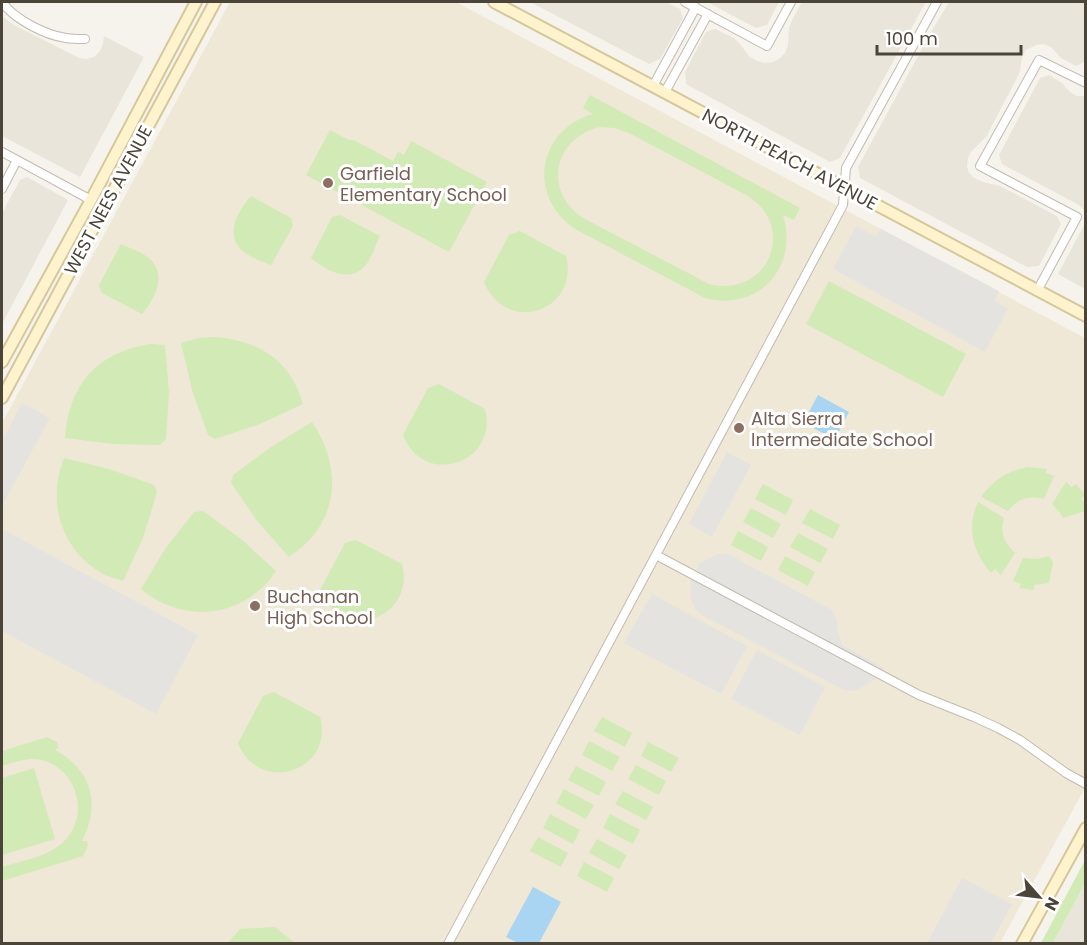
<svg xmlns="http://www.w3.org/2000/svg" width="1087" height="945" viewBox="0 0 1087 945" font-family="Poppins,sans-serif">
	<rect width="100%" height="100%" fill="#f6f3ec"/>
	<path fill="#eae5da" d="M530,2H662L668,3L680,9L683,18L660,59L649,64Z
		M707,2H779L767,25L756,28Z
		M802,2H926L840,158L830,162L686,84L685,72L706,32L715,29L734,38L740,44L749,56L757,61L764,63L773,62L779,59L785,53L788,45L789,28L792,20Z
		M949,2H1085V62L1076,66L1061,58L1051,47L1043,44L1036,45L1026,50L1022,57L1020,71L1018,76L986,137L971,152L968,158L967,166L969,173L974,178L983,182L1000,186L1057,216L1061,224L1039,266L1027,267L860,178L858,167L931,32Z
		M2,16L14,25L79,58L86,59L94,57L100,51L103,44L104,36L144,57L80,177L2,136Z
		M1049,75L1062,83L1070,92L1077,96H1085V289L1058,274L1084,225L1085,213L1082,208L1077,204L1002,164L999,155L1040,78Z
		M27,177L68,200L2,324V213L20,180Z
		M1085,883V943H1053Z"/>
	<path fill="#efe8d6" d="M230,2H456L1085,338V788L1000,943L2,944V423Z"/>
	<path fill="#d2eab5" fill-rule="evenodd" d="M590,95L800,208L794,220L783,215C799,268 758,312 705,298L577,230C527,199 536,130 593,114L583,108ZM600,127L615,128L629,133L748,196C798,228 767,299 709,284L583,218C543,192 553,138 600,127Z
		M330,130L349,140H354L393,161L398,152L404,155L411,141L487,182L449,252L306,175Z
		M251,196L291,218L293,226L271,265C263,262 253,258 245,253C223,236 237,212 251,196Z
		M340,215L380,236C376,244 373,254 368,262C352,285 328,272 311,258L332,217Z
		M520,231L566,256C580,311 506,336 484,282L509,235Z
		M121,244C129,248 139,251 146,256C169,272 156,297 142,314L102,293L99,285Z
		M829,281L966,354L943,397L806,324Z
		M215,337C259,341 290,359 303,404L260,424L215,439L208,435L192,390L181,343L198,338Z
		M151,344L165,345L169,392L166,439L160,445L113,444L65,438C69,384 97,352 151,344Z
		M439,384L485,409C499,464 423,488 403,435L428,388Z
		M312,422C344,470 339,524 289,557L258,522L231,483L233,475L271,447Z
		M64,458L109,469L154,485L157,492L143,538L123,581C117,579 111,577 105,575C62,552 46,503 64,458Z
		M1028,467L1047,469L1046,473L1054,476L1044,499C1029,495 1017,499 1008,511L981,497C993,480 1007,471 1028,467Z
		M1066,482L1072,487L1076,484L1085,495L1081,498L1085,504V511L1063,518L1060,513L1052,504Z
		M763,484L793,500L786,515L755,499Z
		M978,502L1004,518C1000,533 1004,543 1015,553L1001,575L995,569L991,573C973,552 966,528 978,502Z
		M751,508L781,524L773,538L743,522Z
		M810,509L840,525L833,539L802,523Z
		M203,511L241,539L276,571C272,576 269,582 264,586C229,620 178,620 141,589L165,549L194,512Z
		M738,531L768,547L761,561L731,545Z
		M798,533L828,549L820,563L790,547Z
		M356,540L402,564C416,618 343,645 320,590L345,543Z
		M785,556L815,572L808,586L778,570Z
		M1049,556L1053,562L1049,583L1034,585V590L1019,588L1021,584L1013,581L1023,558L1037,559Z
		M274,692L320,717C335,771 259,796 238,743L263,696Z
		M602,717L632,733L625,747L594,731Z
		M47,737L57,742L58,748L55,750C92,770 101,804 82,841H87L88,846L83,856L2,881V867C21,861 46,857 61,844C91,819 79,770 42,760C28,757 15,762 2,766V751Z
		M589,741L620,757L612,771L582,755Z
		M648,742L679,758L671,772L641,756Z
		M636,765L666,781L659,795L628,779Z
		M576,766L606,782L599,796L568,780Z
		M34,768L55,839L2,855V778Z
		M564,789L594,805L586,819L556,803Z
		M623,791L653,807L646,820L615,804Z
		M550,814L580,830L573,844L543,828Z
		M610,814L640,830L633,844L603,828Z
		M538,837L568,853L561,867L530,851Z
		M597,839L627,855L619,869L589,853Z
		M1085,860V883L1053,943H1041Z
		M584,862L614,878L607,892L577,876Z
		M275,927L295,943H228L240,929Z"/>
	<path fill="#e5e3e0" d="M856,226L876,237L881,229L999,291L994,301L1008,308L985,352L833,269Z
		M22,403L50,418L2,506V441Z
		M727,452L751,465L712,537L689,524Z
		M2,529L198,635L156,714L2,631Z
		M718,554H728L832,610L837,620V629L842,645L884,668L878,678L855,691L844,690L702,615L695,609L691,599L690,581L700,563Z
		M652,594L747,646L721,694L624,643Z
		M757,650L825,687L800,735L731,699Z
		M962,878L1012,904L991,943H927Z"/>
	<path fill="#a9d4f2" d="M818,395L849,412L835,439L803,423Z
		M533,887L561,902L539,943H518L506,937Z"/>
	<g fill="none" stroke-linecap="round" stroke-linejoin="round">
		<defs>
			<path id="street" d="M2,2C14,19 45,35 66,38C72,39 79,39 85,39
				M685,2L767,46L791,2
				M653,86L696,7
				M665,92L708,14
				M2,152L91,200
				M2,189L17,160
				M1037,291L1077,217L980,166L1039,60L1086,83
				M656,555L919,695L974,717L998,728L1020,740L1066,773L1086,784
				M448,944L843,205L846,168L937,2"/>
			<path id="secondary" d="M494,2L1086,316
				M2,362L91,200L196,2
				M2,398L215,2
				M1022,944L1086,828"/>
		</defs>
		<use href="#street" stroke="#c2bbae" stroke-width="10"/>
		<use href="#secondary" stroke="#d6c79b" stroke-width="14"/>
		<use href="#street" stroke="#fff" stroke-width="8"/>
		<use href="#secondary" stroke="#fff3cd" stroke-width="10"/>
	</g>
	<g fill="#8d6e63" stroke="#fff" stroke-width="2">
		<circle cx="328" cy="183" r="6"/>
		<circle cx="739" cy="428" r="6"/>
		<circle cx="255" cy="606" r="6"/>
	</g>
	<g text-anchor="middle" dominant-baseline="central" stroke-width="6" stroke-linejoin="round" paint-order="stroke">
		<g font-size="18" fill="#4b4439" stroke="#fff">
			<text transform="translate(790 159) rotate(28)">NORTH PEACH AVENUE</text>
			<text transform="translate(108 200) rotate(-62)">WEST NEES AVENUE</text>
		</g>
		<g font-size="18" fill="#785e54" stroke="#fff" text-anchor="start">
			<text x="340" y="173">Garfield<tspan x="340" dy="21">Elementary School</tspan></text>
			<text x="751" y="418">Alta Sierra<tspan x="751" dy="21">Intermediate School</tspan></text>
			<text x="267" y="596">Buchanan<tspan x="267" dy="21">High School</tspan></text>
		</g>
	</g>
	<rect width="1087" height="945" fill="none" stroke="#4b4439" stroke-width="6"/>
	<g transform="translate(1039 897) rotate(118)" stroke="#ffffff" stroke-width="4.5" paint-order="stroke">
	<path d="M0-4.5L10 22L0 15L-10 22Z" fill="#4b4439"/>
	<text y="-9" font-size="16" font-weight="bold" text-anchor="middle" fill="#4b4439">N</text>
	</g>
	<path d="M877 45v9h144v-9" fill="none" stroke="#4b4439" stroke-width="3"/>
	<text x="886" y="45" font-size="18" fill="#4b4439" stroke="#ffffff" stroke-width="4.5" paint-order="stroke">100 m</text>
</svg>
